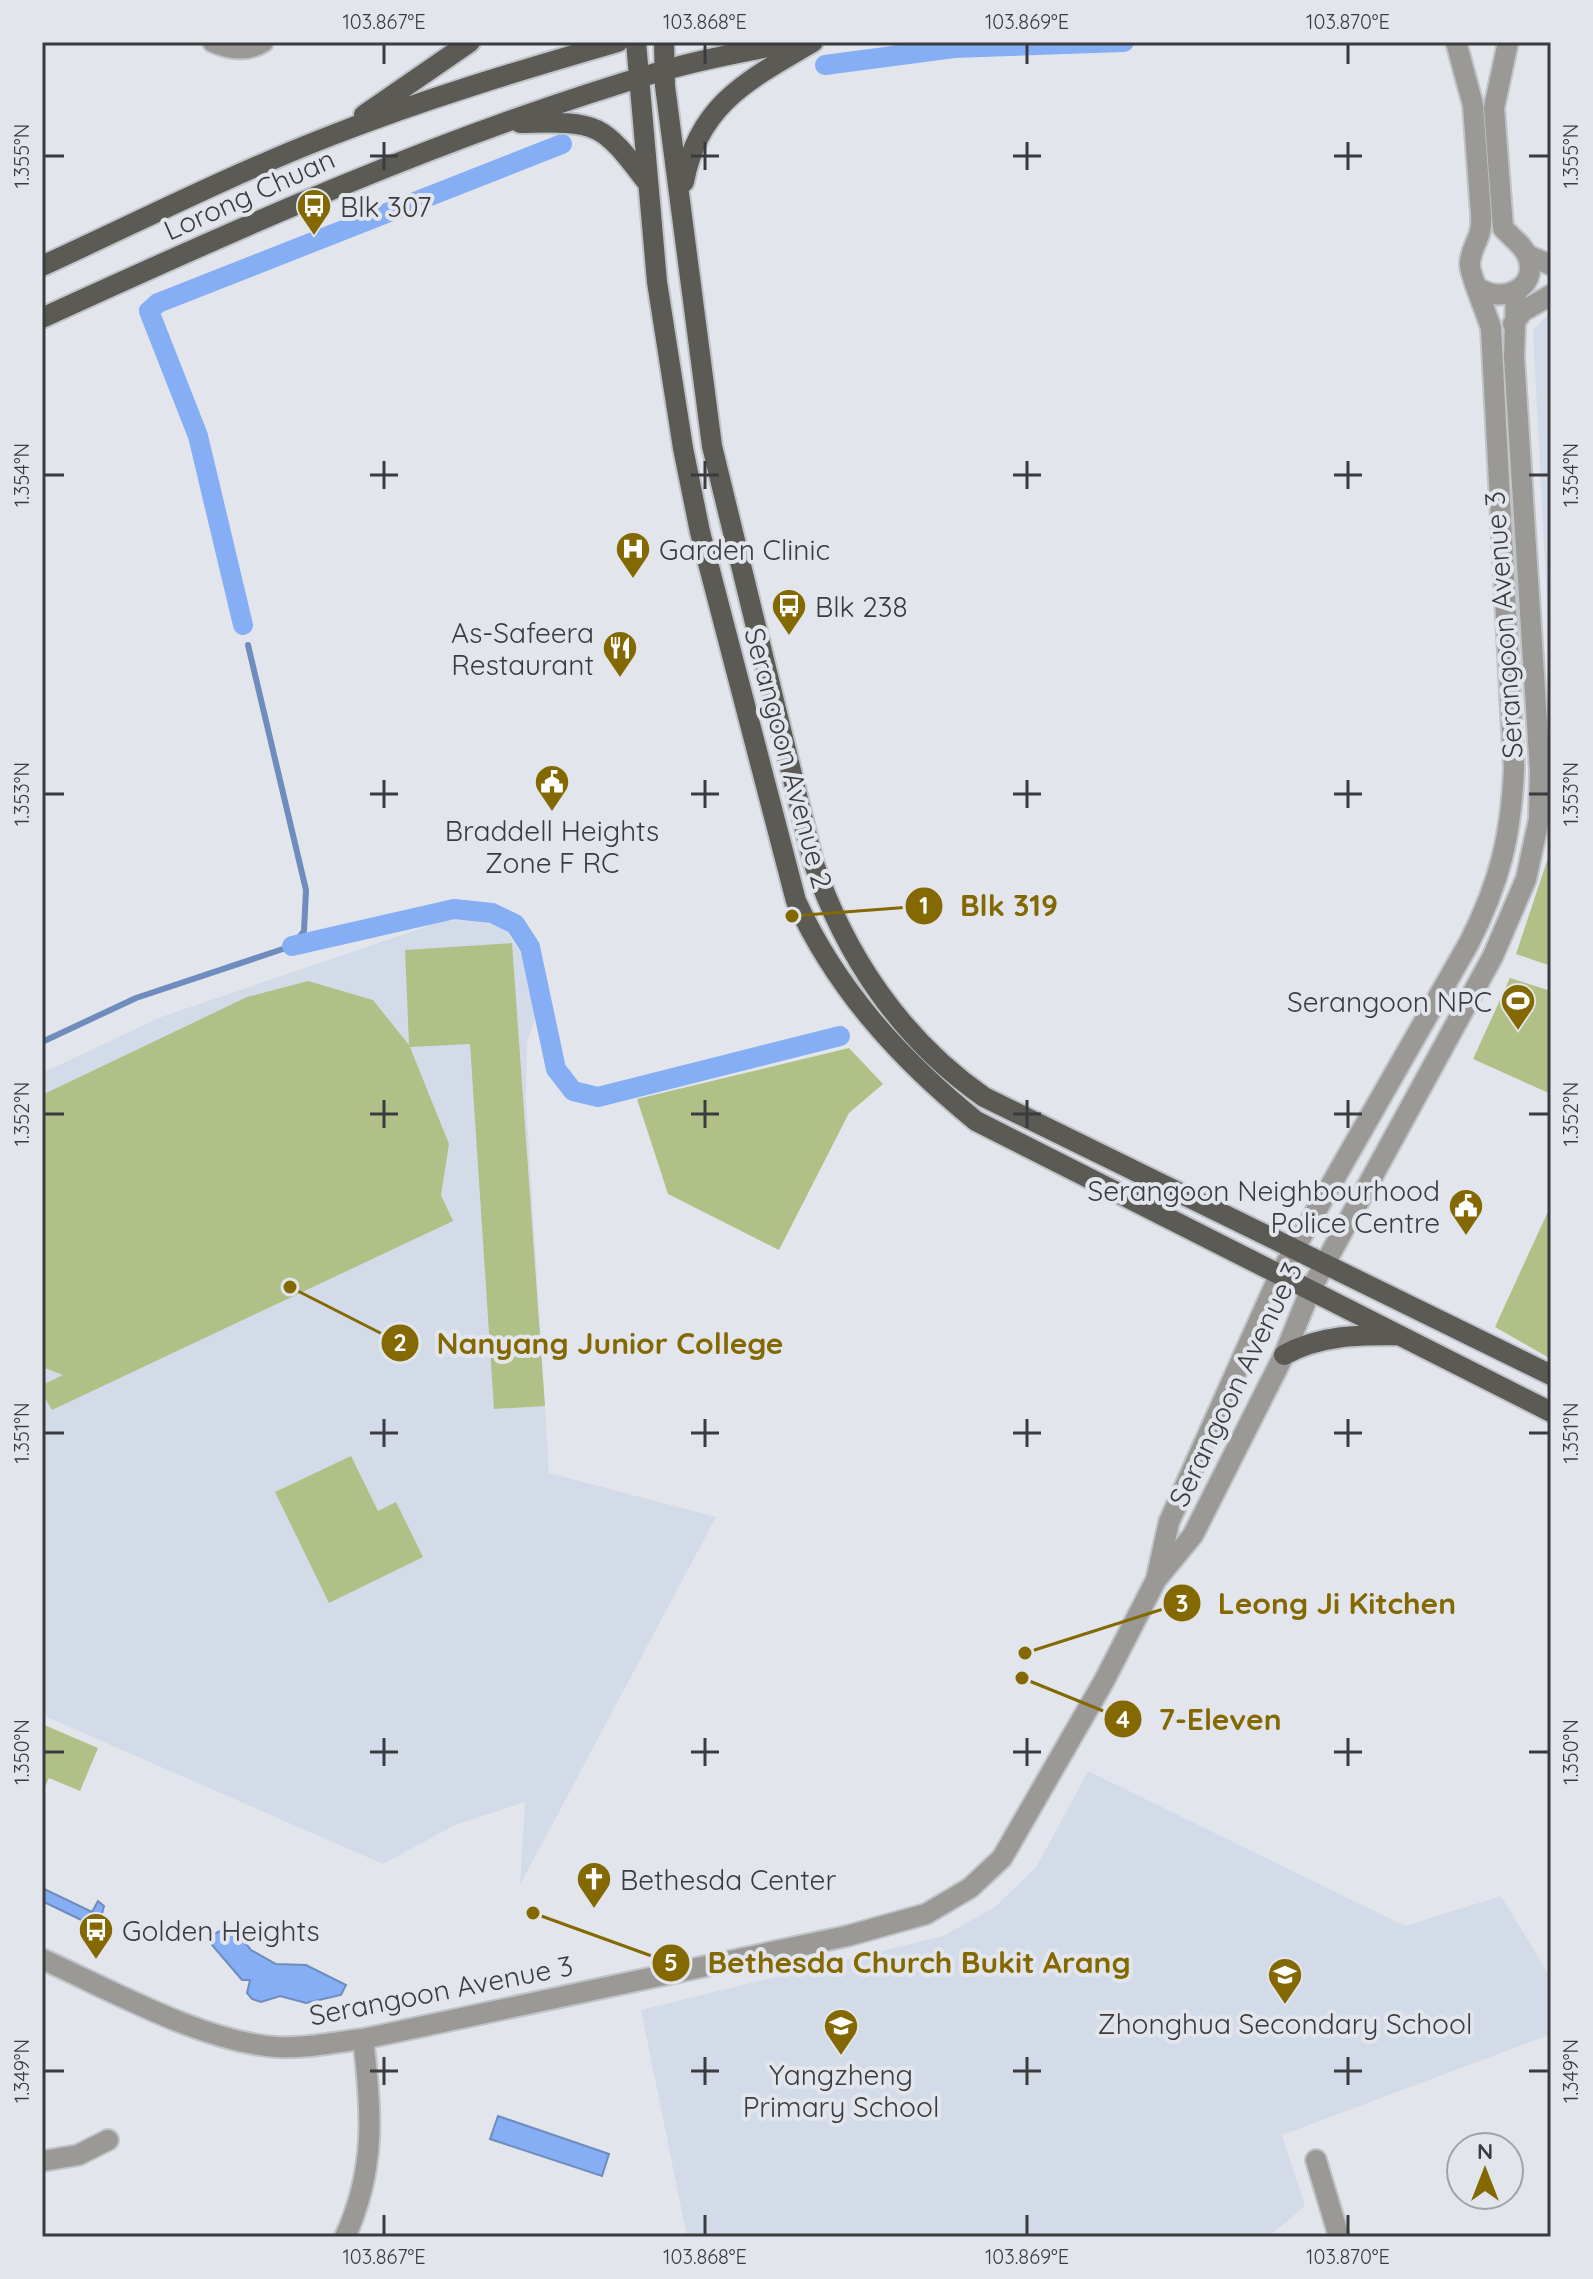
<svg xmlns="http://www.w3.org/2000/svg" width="1593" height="2279" viewBox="0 0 1593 2279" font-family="Quicksand,sans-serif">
	<rect width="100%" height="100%" fill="#e2e6ec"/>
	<path fill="#d3dbe8" d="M1551,311V685L1533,330Z
		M446,920L479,921L504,928L526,961L538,1011L527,1042L526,1099L549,1473L716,1517L520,1885L525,1802L455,1825L383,1864L42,1715V1073L161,1017Z
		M1088,1771L1405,1926L1501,1896L1551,1978V2034L1282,2135L1305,2206L1268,2237H687L641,2010L943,1936L995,1907L1037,1866Z"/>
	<path fill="#b1c086" d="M1551,849V966L1516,954Z
		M512,943L545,1406L494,1409L470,1044L410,1047L449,1144L441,1195L453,1221L52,1410L42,1393V1385L63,1375L42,1367V1095L247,997L308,981L373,1000L409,1045L405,950Z
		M1510,978L1551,991V1094L1473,1059Z
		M849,1048L883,1084L849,1113L779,1250L668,1194L637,1099Z
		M1551,1205V1359L1495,1327Z
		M351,1456L378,1511L396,1502L423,1557L329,1603L275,1492Z
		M42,1724L98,1748L80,1791L49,1778L42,1793Z"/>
	<path fill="#85aef4" stroke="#6e8cbd" stroke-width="2" d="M42,1888L92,1912L98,1901L104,1906L98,1928L42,1901Z
		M226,1928L236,1932L251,1950L276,1964L306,1965L346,1985L341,1995L306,2003L280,1996L261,2002L252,1999L247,1993L250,1980H242L212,1945L214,1934Z
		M498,2116L609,2154L602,2176L490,2139Z"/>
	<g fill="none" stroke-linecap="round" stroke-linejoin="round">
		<path stroke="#6e8cbd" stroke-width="6" d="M42,1042L136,998L292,946L304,931L306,890L248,645"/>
		<path stroke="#85aef4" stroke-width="20" d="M825,65L954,48L1124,42
			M243,625L198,436L149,311L158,303L562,144
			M292,946L454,909L492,913L515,924L530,947L556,1069L573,1091L598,1097L840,1036"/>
		<defs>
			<path id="minor" d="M213,42C229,49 247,52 263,42
				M1527,255L1551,265
				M1480,289C1502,303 1539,289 1528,257C1524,246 1511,237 1503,228L1494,108L1508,42
				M1513,324L1523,311L1551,295
				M1157,1576L1169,1522L1280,1274L1469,943C1500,882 1511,836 1514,768L1491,328C1487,314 1468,271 1470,262C1472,243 1483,239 1481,214L1473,105L1456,42
				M42,1959C111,1990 202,2042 277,2047C305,2049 335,2042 363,2039L847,1936L926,1914L970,1888L1002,1858L1104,1681L1156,1580L1193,1535L1284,1355L1311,1289L1493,956L1526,879L1539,819L1540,771L1514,357L1516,292
				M1316,2160L1339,2237
				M43,2161L78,2155L108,2140
				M345,2237C376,2169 372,2111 363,2039"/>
			<path id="major" d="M636,42L657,282L683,448L700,532L796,901C837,990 900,1059 976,1121L1551,1412
				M664,42L665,86L712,446L813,861C845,956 901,1039 984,1097L1551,1375
				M364,115L470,42
				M520,123C543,123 576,120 597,130C617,140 633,165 646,181
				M684,182C698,104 750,79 813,42
				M42,266C138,222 232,174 330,136C424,99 521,70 618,42
				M42,318C245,225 447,134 662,71C705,58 750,51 793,42
				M1284,1355C1320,1335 1358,1335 1399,1335"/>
		</defs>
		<use href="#minor" stroke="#c0c4c9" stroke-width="24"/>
		<use href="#major" stroke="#c0c4c9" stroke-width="24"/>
		<use href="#minor" stroke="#9a9996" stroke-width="20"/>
		<use href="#major" stroke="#5c5a55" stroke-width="20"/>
	</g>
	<path fill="none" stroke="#3a3b3e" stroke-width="3" d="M384,44V64M705,44V64M1027,44V64M1348,44V64M384,142V170M705,142V170M1027,142V170M1348,142V170M44,156H64M370,156H398M691,156H719M1013,156H1041M1334,156H1362M1529,156H1549M384,461V489M705,461V489M1027,461V489M1348,461V489M44,475H64M370,475H398M691,475H719M1013,475H1041M1334,475H1362M1529,475H1549M384,780V808M705,780V808M1027,780V808M1348,780V808M44,794H64M370,794H398M691,794H719M1013,794H1041M1334,794H1362M1529,794H1549M384,1100V1128M705,1100V1128M1027,1100V1128M1348,1100V1128M44,1114H64M370,1114H398M691,1114H719M1013,1114H1041M1334,1114H1362M1529,1114H1549M384,1419V1447M705,1419V1447M1027,1419V1447M1348,1419V1447M44,1433H64M370,1433H398M691,1433H719M1013,1433H1041M1334,1433H1362M1529,1433H1549M384,1738V1766M705,1738V1766M1027,1738V1766M1348,1738V1766M44,1752H64M370,1752H398M691,1752H719M1013,1752H1041M1334,1752H1362M1529,1752H1549M384,2057V2085M705,2057V2085M1027,2057V2085M1348,2057V2085M44,2071H64M370,2071H398M691,2071H719M1013,2071H1041M1334,2071H1362M1529,2071H1549M384,2215V2235M705,2215V2235M1027,2215V2235M1348,2215V2235"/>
	<defs>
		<symbol id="bus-pin" viewBox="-11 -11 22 30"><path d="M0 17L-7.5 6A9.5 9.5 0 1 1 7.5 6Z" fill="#846801" stroke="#e2e6ec"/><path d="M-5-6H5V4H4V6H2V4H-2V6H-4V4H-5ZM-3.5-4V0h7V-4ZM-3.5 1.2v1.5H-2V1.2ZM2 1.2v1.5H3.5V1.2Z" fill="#fff"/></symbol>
		<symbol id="hospital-pin" viewBox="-11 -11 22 30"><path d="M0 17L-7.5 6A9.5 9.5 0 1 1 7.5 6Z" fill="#846801" stroke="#e2e6ec"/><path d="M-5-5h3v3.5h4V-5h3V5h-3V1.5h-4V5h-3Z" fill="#fff"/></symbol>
		<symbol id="restaurant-pin" viewBox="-11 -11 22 30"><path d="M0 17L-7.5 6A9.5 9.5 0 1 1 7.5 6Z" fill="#846801" stroke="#e2e6ec"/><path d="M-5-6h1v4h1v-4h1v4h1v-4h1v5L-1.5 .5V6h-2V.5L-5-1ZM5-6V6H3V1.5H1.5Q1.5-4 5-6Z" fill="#fff"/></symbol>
		<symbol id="civic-pin" viewBox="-11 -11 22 30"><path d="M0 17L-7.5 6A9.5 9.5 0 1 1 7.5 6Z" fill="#846801" stroke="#e2e6ec"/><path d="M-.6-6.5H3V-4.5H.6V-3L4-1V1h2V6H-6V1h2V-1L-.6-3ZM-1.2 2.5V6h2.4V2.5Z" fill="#fff"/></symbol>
		<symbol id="stadium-pin" viewBox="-11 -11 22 30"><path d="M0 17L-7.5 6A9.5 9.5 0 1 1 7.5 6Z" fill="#846801" stroke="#e2e6ec"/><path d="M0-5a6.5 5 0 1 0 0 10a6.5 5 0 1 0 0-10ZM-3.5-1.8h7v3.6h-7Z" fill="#fff"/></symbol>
		<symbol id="church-pin" viewBox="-11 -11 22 30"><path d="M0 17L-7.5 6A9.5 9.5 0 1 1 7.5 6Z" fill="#846801" stroke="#e2e6ec"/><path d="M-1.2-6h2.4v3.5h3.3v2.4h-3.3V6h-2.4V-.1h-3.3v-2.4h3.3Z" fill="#fff"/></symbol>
		<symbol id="school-pin" viewBox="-11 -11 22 30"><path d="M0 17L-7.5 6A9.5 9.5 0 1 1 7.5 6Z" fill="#846801" stroke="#e2e6ec"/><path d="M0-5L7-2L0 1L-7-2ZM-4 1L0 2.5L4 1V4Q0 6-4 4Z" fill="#fff"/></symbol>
	</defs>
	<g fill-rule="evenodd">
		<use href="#bus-pin" x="294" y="186" width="40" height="54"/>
		<use href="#hospital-pin" x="613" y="529" width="40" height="54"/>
		<use href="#bus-pin" x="769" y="586" width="40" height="54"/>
		<use href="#restaurant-pin" x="600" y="628" width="40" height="54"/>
		<use href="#civic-pin" x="532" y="762" width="40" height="54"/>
		<use href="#stadium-pin" x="1498" y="981" width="40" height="54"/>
		<use href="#civic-pin" x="1446" y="1186" width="40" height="54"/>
		<use href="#church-pin" x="574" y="1859" width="40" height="54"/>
		<use href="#bus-pin" x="76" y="1910" width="40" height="54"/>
		<use href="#school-pin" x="1265" y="1955" width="40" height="54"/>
		<use href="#school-pin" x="821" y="2006" width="40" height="54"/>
	</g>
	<g text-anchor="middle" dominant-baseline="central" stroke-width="8" stroke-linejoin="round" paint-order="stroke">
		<g font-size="28" fill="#3a3b3e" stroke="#e2e6ec">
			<text transform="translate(249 194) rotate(-24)">Lorong Chuan</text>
			<text transform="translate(1503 625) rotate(-94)">Serangoon Avenue 3</text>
			<text transform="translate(789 758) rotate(75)">Serangoon Avenue 2</text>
			<text transform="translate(1235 1384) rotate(-64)">Serangoon Avenue 3</text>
			<text transform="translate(441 1990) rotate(-11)">Serangoon Avenue 3</text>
		</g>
		<g font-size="28" fill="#3a3b3e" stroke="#e2e6ec" text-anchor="start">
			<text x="340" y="206">Blk 307</text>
			<text x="659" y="549">Garden Clinic</text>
			<text x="815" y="606">Blk 238</text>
			<text x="594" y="632" text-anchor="end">As-Safeera<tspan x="594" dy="32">Restaurant</tspan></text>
			<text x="552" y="830" text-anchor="middle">Braddell Heights<tspan x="552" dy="32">Zone F RC</tspan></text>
			<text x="1492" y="1001" text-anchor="end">Serangoon NPC</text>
			<text x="1440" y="1190" text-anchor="end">Serangoon Neighbourhood<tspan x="1440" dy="32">Police Centre</tspan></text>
			<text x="620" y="1879">Bethesda Center</text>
			<text x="122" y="1930">Golden Heights</text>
			<text x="1285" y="2023" text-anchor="middle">Zhonghua Secondary School</text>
			<text x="841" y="2074" text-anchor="middle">Yangzheng<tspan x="841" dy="32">Primary School</tspan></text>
		</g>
	</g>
	<path fill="none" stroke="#846801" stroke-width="3" d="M792 916L924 906M290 1287L400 1343M1025 1653L1182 1603M1022 1678L1123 1719M533 1913L671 1963"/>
	<g fill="#846801" stroke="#e2e6ec" stroke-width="3">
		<circle cx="792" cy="916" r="8"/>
		<circle cx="290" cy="1287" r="8"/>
		<circle cx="1025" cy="1653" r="8"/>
		<circle cx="1022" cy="1678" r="8"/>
		<circle cx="533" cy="1913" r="8"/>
		<circle cx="924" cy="906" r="20"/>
		<circle cx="400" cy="1343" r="20"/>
		<circle cx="1182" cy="1603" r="20"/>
		<circle cx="1123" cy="1719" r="20"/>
		<circle cx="671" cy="1963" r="20"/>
	</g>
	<g font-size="24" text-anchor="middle" font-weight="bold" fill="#fff">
		<text x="924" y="914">1</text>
		<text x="400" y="1351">2</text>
		<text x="1182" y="1612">3</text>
		<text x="1123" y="1728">4</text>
		<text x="671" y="1971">5</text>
	</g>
	<g font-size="30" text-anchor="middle" font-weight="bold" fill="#846801" stroke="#e2e6ec" stroke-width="8" stroke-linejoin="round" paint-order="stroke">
		<text x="1009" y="916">Blk 319</text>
		<text x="610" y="1354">Nanyang Junior College</text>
		<text x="1337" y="1614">Leong Ji Kitchen</text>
		<text x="1220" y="1730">7-Eleven</text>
		<text x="919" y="1973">Bethesda Church Bukit Arang</text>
	</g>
	<rect width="1593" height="2279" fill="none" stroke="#e2e6ec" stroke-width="88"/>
	<g transform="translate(1485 2171)"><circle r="38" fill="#e2e6ec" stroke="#9fa2a6" stroke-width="2"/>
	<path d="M0-6L14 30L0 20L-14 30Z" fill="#846801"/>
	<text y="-12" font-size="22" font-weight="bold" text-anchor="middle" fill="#3a3b3e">N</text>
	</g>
	<rect x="44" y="44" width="1505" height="2191" fill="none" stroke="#3a3b3e" stroke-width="3"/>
	<g font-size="20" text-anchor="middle" fill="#3a3b3e">
		<text x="384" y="29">103.867°E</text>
		<text x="705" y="29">103.868°E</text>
		<text x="1027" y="29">103.869°E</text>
		<text x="1348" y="29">103.870°E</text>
		<text transform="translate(22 156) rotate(-90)" y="7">1.355°N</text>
		<text transform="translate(1571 156) rotate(-90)" y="7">1.355°N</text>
		<text transform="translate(22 475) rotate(-90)" y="7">1.354°N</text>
		<text transform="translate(1571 475) rotate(-90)" y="7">1.354°N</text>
		<text transform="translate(22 794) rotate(-90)" y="7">1.353°N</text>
		<text transform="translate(1571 794) rotate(-90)" y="7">1.353°N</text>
		<text transform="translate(22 1114) rotate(-90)" y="7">1.352°N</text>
		<text transform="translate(1571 1114) rotate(-90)" y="7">1.352°N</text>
		<text transform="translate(22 1433) rotate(-90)" y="7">1.351°N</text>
		<text transform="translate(1571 1433) rotate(-90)" y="7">1.351°N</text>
		<text transform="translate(22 1752) rotate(-90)" y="7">1.350°N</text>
		<text transform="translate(1571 1752) rotate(-90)" y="7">1.350°N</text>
		<text transform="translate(22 2071) rotate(-90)" y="7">1.349°N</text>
		<text transform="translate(1571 2071) rotate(-90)" y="7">1.349°N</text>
		<text x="384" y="2264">103.867°E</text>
		<text x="705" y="2264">103.868°E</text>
		<text x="1027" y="2264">103.869°E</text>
		<text x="1348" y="2264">103.870°E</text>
	</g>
</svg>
